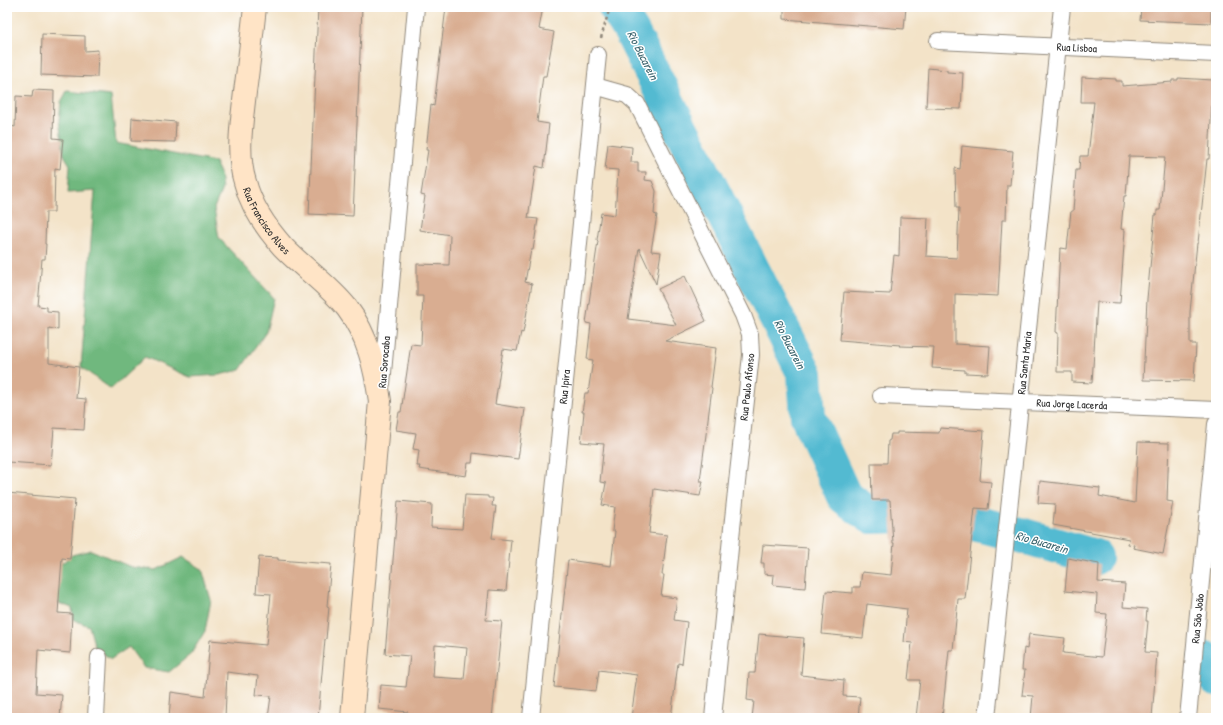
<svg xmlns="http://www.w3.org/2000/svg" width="1223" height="725" viewBox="0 0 1223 725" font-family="'Patrick Hand',sans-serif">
	<rect width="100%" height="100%" fill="#fff"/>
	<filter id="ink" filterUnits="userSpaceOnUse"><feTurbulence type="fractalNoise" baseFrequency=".025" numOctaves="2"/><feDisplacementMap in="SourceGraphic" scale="8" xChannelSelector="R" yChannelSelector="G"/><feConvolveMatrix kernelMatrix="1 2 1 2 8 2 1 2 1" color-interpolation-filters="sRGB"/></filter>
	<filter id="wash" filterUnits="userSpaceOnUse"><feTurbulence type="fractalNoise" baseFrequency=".012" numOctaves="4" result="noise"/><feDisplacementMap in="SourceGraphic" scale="16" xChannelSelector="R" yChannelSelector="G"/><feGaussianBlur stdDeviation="0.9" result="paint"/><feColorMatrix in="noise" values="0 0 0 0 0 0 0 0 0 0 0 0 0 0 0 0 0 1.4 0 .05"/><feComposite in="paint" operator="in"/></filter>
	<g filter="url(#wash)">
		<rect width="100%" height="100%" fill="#f3e3c8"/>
		<path fill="#70b87e" stroke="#4e7254" d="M67,91L111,96L116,143L215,162L220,173L222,189L214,208L219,238L274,298L266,332L240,370L219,375L190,377L145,357L111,389L81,367L95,191L68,193L70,165L64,155L59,120L61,102Z
			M91,550L131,567L156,570L183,557L202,569L211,600L205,631L191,654L169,672L144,668L129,647L111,659L95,648L89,626L74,620L72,608L56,602L50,573L72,555Z"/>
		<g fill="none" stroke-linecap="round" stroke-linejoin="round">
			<path stroke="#53bad1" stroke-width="36" d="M616,7L631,31L805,374L808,417L844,496L871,516L940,514L1024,536L1095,557
				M1206,659L1216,679"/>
		</g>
		<g id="blocks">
			<path fill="#d9ad91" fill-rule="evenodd" d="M318,7H362L353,216L309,214Z
				M446,7H543L539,29L554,32L546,76H543L537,122L549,124L544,168L536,166L528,218L538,219L533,250H531L525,282L532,284L523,333L521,332L517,351L503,349L495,404L525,409L518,459L473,453L472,463H468L466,476L419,469L420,466H417L419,450L413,449L416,433L396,430L399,412H401L411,344L421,345L423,296H417V264L449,265L450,235L420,230L425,196L421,195L428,150H426L431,105L434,106Z
				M784,7H906L904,29L784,19Z
				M1141,7L1211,8V23L1140,20Z
				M42,34L85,36V51L98,50L97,77L41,75Z
				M928,68L947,70V72L963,73L961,109L926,108Z
				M1082,77L1116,79V81H1122V86L1172,82V80H1178V78L1213,80L1209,159H1207L1198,243H1197L1190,312V344H1196L1194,381L1143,380L1147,299L1155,215H1157V210H1160L1165,157L1129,156L1126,196H1124L1121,229L1125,230L1120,303L1097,302L1092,383L1072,382V372H1057L1058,333L1056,332L1060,248L1067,249L1071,211H1073L1076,170H1079L1080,156H1088L1094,102H1081Z
				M33,90L54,91L53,138L63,139L60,169L55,168L54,212H46L45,244H46L45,259H42L38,306L47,307V311L58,312V330L49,328V363L79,367L76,398L86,399L84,430L54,428L51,465L7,462V125L15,127L16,96L32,97Z
				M132,118L176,122L175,142L131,141Z
				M608,144L632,147L631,162H638V172H646L645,180L652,181L656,191L654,214L657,215L651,251L661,252L656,284L639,248L628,319L676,325L658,289L685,276L706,321L665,341L716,348L711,387L712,388L700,481H703L700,496L654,489L649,533L667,535L662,575H664L661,596L677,598L674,620L687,622L682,664L678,663L671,718H631L637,675L599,670L596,691L554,687L568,560L611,566L615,531H612L615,507L602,505L606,483L600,482L604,444L581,442L584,412H582L585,393H588L593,360L587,359L591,324L586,323L598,241L597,240L601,213L615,215L618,170L605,169Z
				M962,146L1013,151L1010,185H1007L1006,220H1002L998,296L955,294V344L990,346L988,374L965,373V370L932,368L934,347L899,346L900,345L840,340L844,292L890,294L894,255L899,256L900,217L928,218L926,256L957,258L959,208H956L955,168L960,169Z
				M940,428L984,431L980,480L981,481L991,482L988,509L975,508L965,599H958L953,650H949L942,718H916L920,680H908L912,643L904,642L907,609L867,604L863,638L822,634L826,591L853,593V587H860L862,572L891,575L894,543H893L890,500H872L871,463H887L888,441L890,440L891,434H897V432L939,433Z
				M1138,442L1169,443L1167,501L1173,502L1163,554L1133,548L1134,545L1128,544L1129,539L1053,525L1055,504L1038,503L1040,481L1100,488L1099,496L1135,503Z
				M7,493L75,499L70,559L62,558L58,613L72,614L70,653L38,650L36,693L62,695L60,718H7Z
				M465,495L488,496V498H493L492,506H496L492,538L511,540L506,591L489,590L486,620L502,621L492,718L460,715V718H408V712L379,709L381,685L406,687L410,656L385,654L398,501L432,504L431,527L462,529ZM435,645L467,648L464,679L433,677Z
				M763,545L808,548L805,588L773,585L774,575L764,574V563H761Z
				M259,557L278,558V560L331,564L327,606L329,607L326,639H325L318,718H268L271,696L256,695L258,676L227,672L225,718H169L171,692L205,697L210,640L266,645L271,594L256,593Z
				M1068,558L1099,564L1098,582L1125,584L1123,607L1147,609L1146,621H1148L1145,652L1157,653L1152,718H1031L1033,696L1022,695L1025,670H1022L1024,648L1027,649L1029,634L1065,638L1063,653L1102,657L1107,614L1096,613L1097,594L1065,591Z
				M759,634L804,638L801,675L844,680L843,696L860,697L858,718H752L754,701L747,700L749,673H755Z"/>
		</g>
	</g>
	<g filter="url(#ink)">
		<use href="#blocks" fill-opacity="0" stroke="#8f877a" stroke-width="1"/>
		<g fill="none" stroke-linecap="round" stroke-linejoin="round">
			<defs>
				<g id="minor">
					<path id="s1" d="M938,41L1216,54"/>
					<path d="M595,86L627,95L637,104L743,315L750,334L751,355L732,528L713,718"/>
					<path d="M382,384L416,7"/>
					<path id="s2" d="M881,396L1216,410"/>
					<path d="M96,718L99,657"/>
					<path id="s3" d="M531,718L598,55"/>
					<path id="s4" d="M987,718L1062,7"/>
					<path id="s5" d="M1188,718L1216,424"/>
				</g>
				<g id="secondary">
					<path id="s6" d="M255,7C252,35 249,63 245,92C242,121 236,153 245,182C251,206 267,229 283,247C303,268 329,285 347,308C368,336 375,367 380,401L352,718"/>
				</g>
			</defs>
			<use href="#minor" stroke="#8f877a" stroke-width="18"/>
			<use href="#secondary" stroke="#8f877a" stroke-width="24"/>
			<path stroke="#8f877a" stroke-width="2.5" stroke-dasharray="3 3" stroke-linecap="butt" d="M601,38L610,7"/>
			<use href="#minor" stroke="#fff" stroke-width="16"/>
			<use href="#secondary" stroke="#ffe4c6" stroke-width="22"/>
		</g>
	</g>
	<g text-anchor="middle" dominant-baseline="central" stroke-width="3" stroke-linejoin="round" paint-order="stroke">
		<g font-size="11" fill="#2b2b2b" stroke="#fff">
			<text stroke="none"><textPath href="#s1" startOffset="139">Rua Lisboa</textPath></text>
			<text stroke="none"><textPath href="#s6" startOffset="221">Rua Francisco Alves</textPath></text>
			<text transform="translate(384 362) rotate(-85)">Rua Sorocaba</text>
			<text stroke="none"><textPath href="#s4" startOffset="357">Rua Santa Maria</textPath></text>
			<text stroke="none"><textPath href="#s3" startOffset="333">Rua Ipira</textPath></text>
			<text transform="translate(747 387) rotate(-84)">Rua Paulo Afonso</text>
			<text stroke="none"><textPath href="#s2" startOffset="191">Rua Jorge Lacerda</textPath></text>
			<text stroke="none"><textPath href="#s5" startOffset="100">Rua São João</textPath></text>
		</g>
		<g font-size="12" font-style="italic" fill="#3b646d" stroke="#fff">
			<text transform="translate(643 55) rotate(63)">Rio Bucarein</text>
			<text transform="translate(790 344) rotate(63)">Rio Bucarein</text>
			<text transform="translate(1042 542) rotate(16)">Rio Bucarein</text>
		</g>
	</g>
	<rect width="1223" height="725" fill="none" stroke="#fff" stroke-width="24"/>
</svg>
